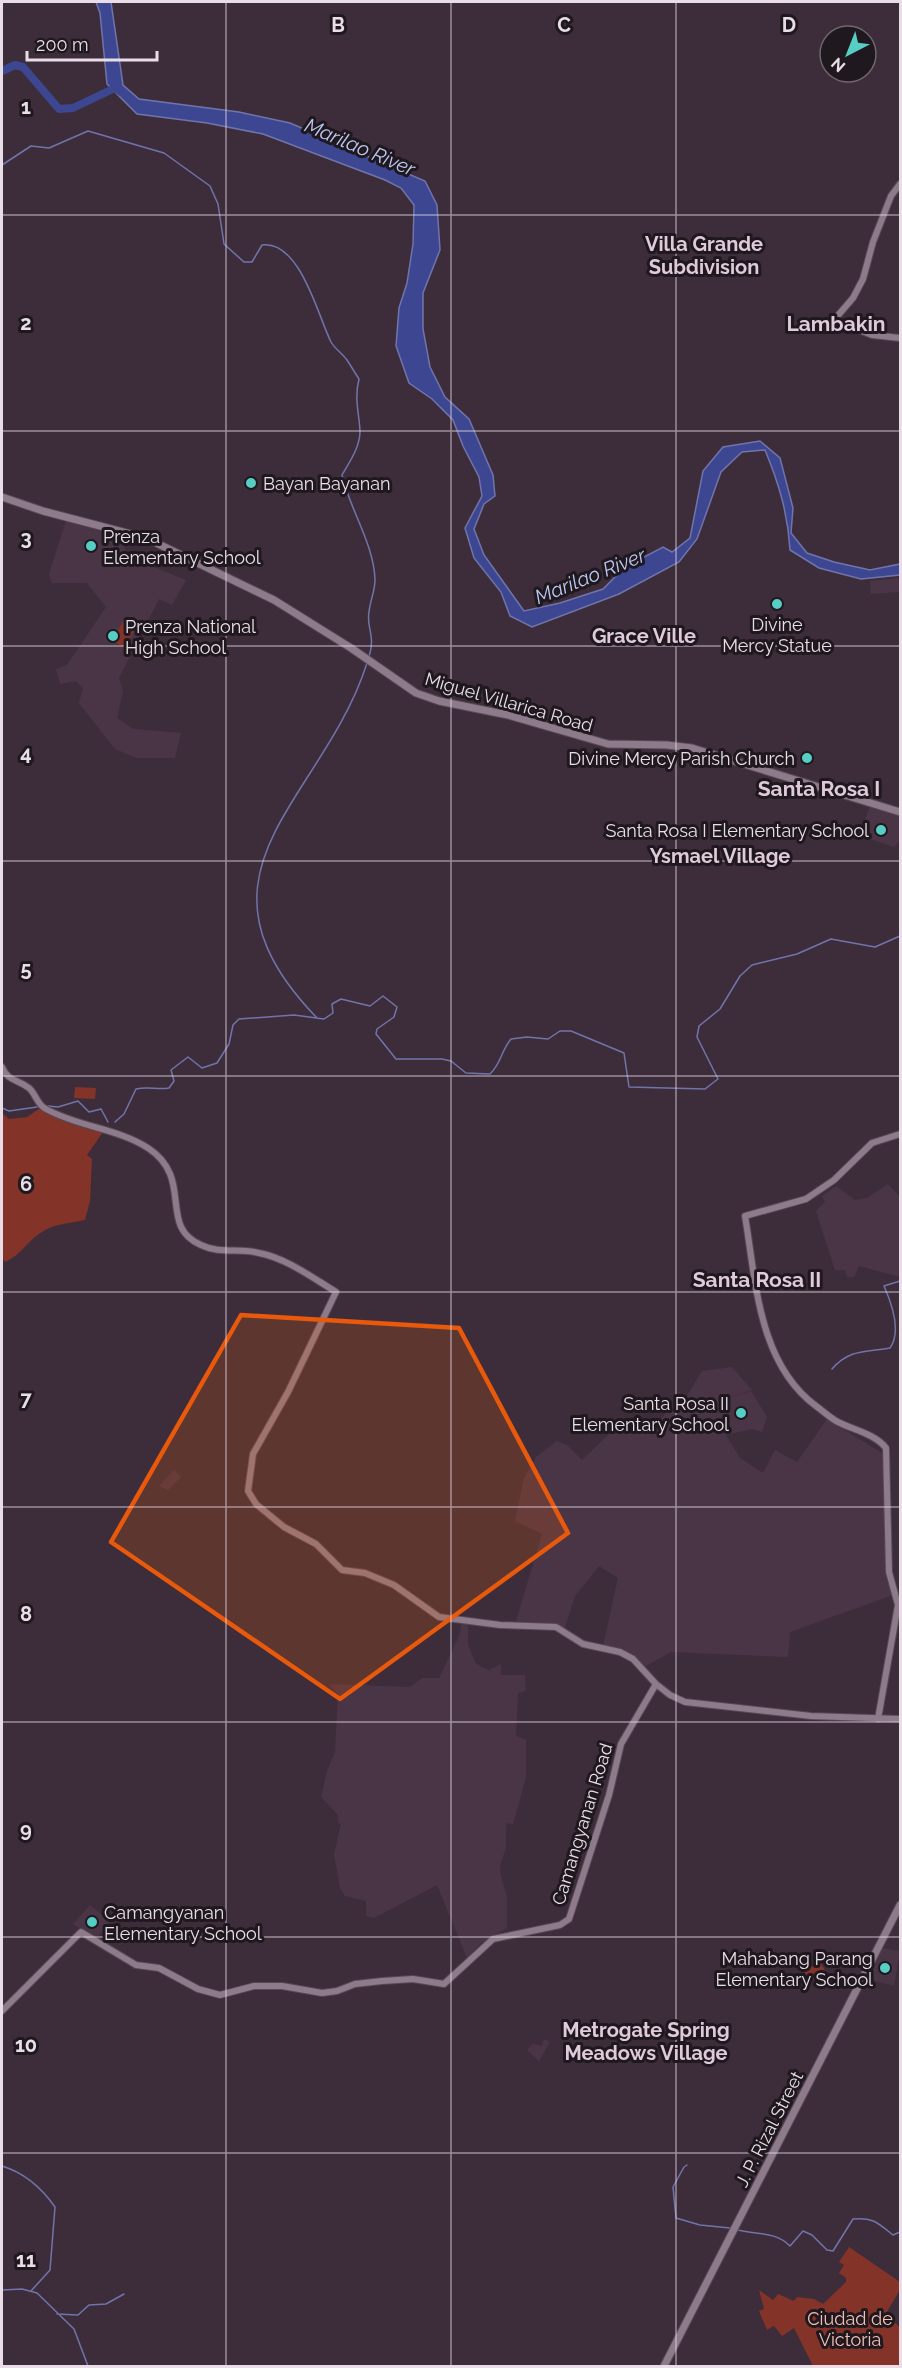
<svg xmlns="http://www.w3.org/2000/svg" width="902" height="2368" viewBox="0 0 902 2368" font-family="Raleway,sans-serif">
	<rect width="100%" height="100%" fill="#3d2d3a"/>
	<path fill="#4a3547" d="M66,521L120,535L128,557L186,580L172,605L159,599L119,678L123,691L117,718L133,729L181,733L175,758H137L115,749L79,703L83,688L76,681L60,684L56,669L67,665L106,607L87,583H52L49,574Z
		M900,578V592L871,594L870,581Z
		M870,804L900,814V840L894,847L861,836Z
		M888,1184L900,1197V1277L859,1266L854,1277H847L845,1270H835L816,1211L825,1202L822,1196L836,1186L855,1200L867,1198Z
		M732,1367L752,1390L727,1399L751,1391L767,1417L762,1432L752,1429L726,1435L740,1458L763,1473L775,1450L797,1462L827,1419L887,1456L885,1564L893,1595L790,1632L788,1657L671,1652L646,1666L633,1656L603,1646L618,1578L599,1566L575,1596L564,1630L545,1623L516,1621L542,1534L515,1521L524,1478L536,1457L557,1441L568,1446L582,1460L625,1419L652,1428L667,1412H677L702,1371Z
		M174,1470L181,1477L168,1490L159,1486Z
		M461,1624H468V1645L476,1664L489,1670L501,1664V1675H525L526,1691L518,1693L516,1736L526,1740V1777L513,1825L506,1823V1848L500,1865L501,1877L507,1897V1928L481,1943L467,1958L437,1885L374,1918L366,1916V1901L345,1896L340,1888L334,1854L341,1824L338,1823V1815L321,1797L327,1771L335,1752L338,1695L329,1684L410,1687L422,1678H439L460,1634Z
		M90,1905L110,1921L96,1939L73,1924Z
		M881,1948L900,1951L894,1986L868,1979Z
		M544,2039L550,2042L539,2061L527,2050L533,2044L542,2046Z"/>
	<path fill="#833328" d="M124,620L136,628L124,648L112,640Z
		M75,1087L96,1088L95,1099L74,1098Z
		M39,1109L103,1132L87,1155L92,1159L90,1201L85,1220C69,1224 53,1223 39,1234C25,1244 22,1254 5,1262L2,1257V1113L9,1119L27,1117Z
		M820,1962L826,1972L810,1981L804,1971Z
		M849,2247L900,2282V2290L885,2315L900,2327V2366H813L794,2328L782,2336L774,2326L767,2330L759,2311L764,2309L759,2290L773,2300L778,2294L794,2301L797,2297L814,2299L823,2304L846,2282V2278L839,2273L844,2265L839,2262Z"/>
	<path fill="#3d4791" stroke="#7174ab" stroke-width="1.5" d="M96,2H111L123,85L139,99L239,112L290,123L425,181L437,205L440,250L423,293V329L430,367L445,397L469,419L493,475L495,496L484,504L474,529L484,555L524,611L560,603L603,589L625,567L663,547L672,552L690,538L703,471L723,447L760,441L780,458L793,508L791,533L807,553L834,562L870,570L900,564V575L861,579L819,568L790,550C788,514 779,484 765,450L742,452L721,472L697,539L679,562L619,594L532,627L510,616L501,592L474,558L465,528L482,496L479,477L463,446L453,420L432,399L409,383L396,346L399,308L407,283L413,244L414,205L401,188L385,180L263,134L207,123L137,114L107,84L100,13Z"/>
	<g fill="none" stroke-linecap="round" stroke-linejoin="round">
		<path stroke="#7174ab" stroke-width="1.5" d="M2,165L31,146L49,148L88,131L164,153L210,186L218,204L224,244L244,262H252L262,245C300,240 318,316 331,342C335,349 342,353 347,360C351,366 355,373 359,379C354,399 359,412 360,431C360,447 350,461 342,475C350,510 374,544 375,580C375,591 370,601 369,612C366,628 376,635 369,657
			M317,1018C175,871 323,802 367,663
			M48,1106L58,1107L78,1101L89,1112L101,1109L108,1122
			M2,1108L9,1111L37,1107
			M115,1122L124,1114L136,1089C148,1086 157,1090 169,1088L174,1081L171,1070L188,1057L202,1068L217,1063L229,1044L233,1025L239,1019L294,1015L324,1019L333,1013L332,1004L341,999L370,1006L383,996L397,1007L394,1017L377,1029L376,1034L396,1059H442L451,1061L466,1073L490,1074C501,1064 501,1051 511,1039L527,1037L548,1039L560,1031H571L624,1053L629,1087L705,1089L718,1079L697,1037L699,1026L720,1009L740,976L752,965L797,954L831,939L875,947L900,936
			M832,1369C849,1349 866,1352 890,1348C902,1331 892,1304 884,1286L900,1281
			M687,2165L684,2167L673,2187L676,2218L700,2225L730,2228
			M2,2166C25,2173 41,2187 55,2207L50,2270L31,2291
			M738,2230C758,2235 775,2231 790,2246L803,2231L812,2235L827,2250L833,2251L853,2219C873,2217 878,2223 893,2235L900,2232
			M2,2290L22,2289L37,2293L74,2329L88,2366
			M57,2314L78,2315L89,2305L106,2304L124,2294"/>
		<path stroke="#3d4791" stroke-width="8" d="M2,71L15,65L23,67L59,109L73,108L115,88L121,92"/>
		<defs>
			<path id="tertiary" d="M900,184L891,196L873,242L863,279L853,298L834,320L872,335L900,338
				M2,1067C8,1082 18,1079 29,1088C36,1094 37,1105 46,1109C78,1127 117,1128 148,1148C195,1179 157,1226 201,1245C219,1254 240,1248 259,1253C286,1258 313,1278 336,1292L288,1392L253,1454L248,1491L256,1504L284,1527L316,1544L342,1570L365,1573L394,1585L439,1617L500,1625L556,1627L583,1644L620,1652L633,1659L656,1684L670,1695L685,1702L811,1716L900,1719
				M878,1719L898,1605L889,1572L886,1448C875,1434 854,1430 838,1422C830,1418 823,1411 816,1406C758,1363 756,1281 745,1216L806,1199L834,1180L872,1143L900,1134
				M2,2011L81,1932L136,1965L159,1968L198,1989L220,1995L254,1986H282L322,1993L337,1991L355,1984L382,1981L413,1979L444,1984L493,1939L560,1925L569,1919L609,1795L621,1744L656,1684"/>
			<path id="secondary" d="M2,497L43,511L146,538L274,600L351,648L416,693L439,701L508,715L608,744L667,745L692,748L900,812
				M664,2366L900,1905"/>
		</defs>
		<use href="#tertiary" stroke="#574954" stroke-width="8"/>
		<use href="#secondary" stroke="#574954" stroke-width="9"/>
		<use href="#tertiary" stroke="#8d7a8a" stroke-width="6"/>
		<use href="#secondary" stroke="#8d7a8a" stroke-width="7"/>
	</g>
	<path fill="#e8590c" fill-opacity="0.2" stroke="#e8590c" stroke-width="4.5" stroke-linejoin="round" d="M241,1315L459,1328L568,1533L340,1699L111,1542Z"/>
	<path fill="none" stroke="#e9dee7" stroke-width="1.5" stroke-opacity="0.55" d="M226,2V2366M451,2V2366M676,2V2366M2,215H900M2,431H900M2,646H900M2,861H900M2,1076H900M2,1292H900M2,1507H900M2,1722H900M2,1937H900M2,2153H900"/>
	<g fill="#56cec4" stroke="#1f181e" stroke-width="2">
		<circle cx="251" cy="483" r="6"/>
		<circle cx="91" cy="546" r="6"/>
		<circle cx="777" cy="604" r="6"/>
		<circle cx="113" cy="636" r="6"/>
		<circle cx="807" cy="758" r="6"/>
		<circle cx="881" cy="830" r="6"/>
		<circle cx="741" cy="1413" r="6"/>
		<circle cx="92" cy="1922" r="6"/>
		<circle cx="885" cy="1968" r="6"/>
	</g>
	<g text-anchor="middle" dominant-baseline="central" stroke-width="6" stroke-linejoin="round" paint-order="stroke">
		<g font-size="18" fill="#e9dee7" stroke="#1f181e" text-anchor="start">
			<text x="263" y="483">Bayan Bayanan</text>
			<text x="103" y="536">Prenza<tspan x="103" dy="21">Elementary School</tspan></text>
			<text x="777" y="624" text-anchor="middle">Divine<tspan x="777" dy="21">Mercy Statue</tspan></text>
			<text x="125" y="626">Prenza National<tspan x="125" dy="21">High School</tspan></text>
			<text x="795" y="758" text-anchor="end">Divine Mercy Parish Church</text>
			<text x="869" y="830" text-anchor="end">Santa Rosa I Elementary School</text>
			<text x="729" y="1403" text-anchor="end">Santa Rosa II<tspan x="729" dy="21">Elementary School</tspan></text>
			<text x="104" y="1912">Camangyanan<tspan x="104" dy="21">Elementary School</tspan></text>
			<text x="873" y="1958" text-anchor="end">Mahabang Parang<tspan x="873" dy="21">Elementary School</tspan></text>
		</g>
		<g font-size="18" fill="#e9dee7" stroke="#1f181e">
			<text transform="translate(509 702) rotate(16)">Miguel Villarica Road</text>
			<text transform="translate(582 1824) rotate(-73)">Camangyanan Road</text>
			<text transform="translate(769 2129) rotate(-63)">J. P. Rizal Street</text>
		</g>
		<g font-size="18" fill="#f3c0b7" stroke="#1f181e">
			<text x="850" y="2318">Ciudad de<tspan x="850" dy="21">Victoria</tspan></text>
		</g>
		<g font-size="20" font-style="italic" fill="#bcc7f1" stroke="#1f181e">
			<text transform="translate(360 147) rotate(23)">Marilao River</text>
			<text transform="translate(590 576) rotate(-22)">Marilao River</text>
		</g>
		<g font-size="20" font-weight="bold" fill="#dfc9db" stroke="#1f181e">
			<text x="704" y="244">Villa Grande<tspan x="704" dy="23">Subdivision</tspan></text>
			<text x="644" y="636">Grace Ville</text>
			<text x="720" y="856">Ysmael Village</text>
			<text x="646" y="2030">Metrogate Spring<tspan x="646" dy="23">Meadows Village</tspan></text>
		</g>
		<g font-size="21" font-weight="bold" fill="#dfc9db" stroke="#1f181e">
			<text x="836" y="323">Lambakin</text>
			<text x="819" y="788">Santa Rosa I</text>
			<text x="757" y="1279">Santa Rosa II</text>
		</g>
	</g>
	<g font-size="20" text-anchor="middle" font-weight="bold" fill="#e9dee7" stroke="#1f181e" stroke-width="6" stroke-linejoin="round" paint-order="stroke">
		<text x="338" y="32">B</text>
		<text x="564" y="32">C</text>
		<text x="789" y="32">D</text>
		<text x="26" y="114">1</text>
		<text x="26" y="330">2</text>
		<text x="26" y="545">3</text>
		<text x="26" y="760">4</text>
		<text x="26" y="976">5</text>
		<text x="26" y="1191">6</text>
		<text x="26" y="1406">7</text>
		<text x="26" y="1621">8</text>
		<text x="26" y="1837">9</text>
		<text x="26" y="2052">10</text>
		<text x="26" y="2267">11</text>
	</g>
	<rect width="902" height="2368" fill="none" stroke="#e9dee7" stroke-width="6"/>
	<g transform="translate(848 54) rotate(222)"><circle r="28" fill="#1f181e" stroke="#70676e" stroke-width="1.5"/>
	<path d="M0-4.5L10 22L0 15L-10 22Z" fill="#56cec4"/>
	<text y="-9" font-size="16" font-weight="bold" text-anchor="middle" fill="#e9dee7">N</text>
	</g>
	<path d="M27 51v9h130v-9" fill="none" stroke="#e9dee7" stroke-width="3"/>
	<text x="36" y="51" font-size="18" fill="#e9dee7" stroke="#1f181e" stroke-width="4.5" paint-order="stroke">200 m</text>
</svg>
